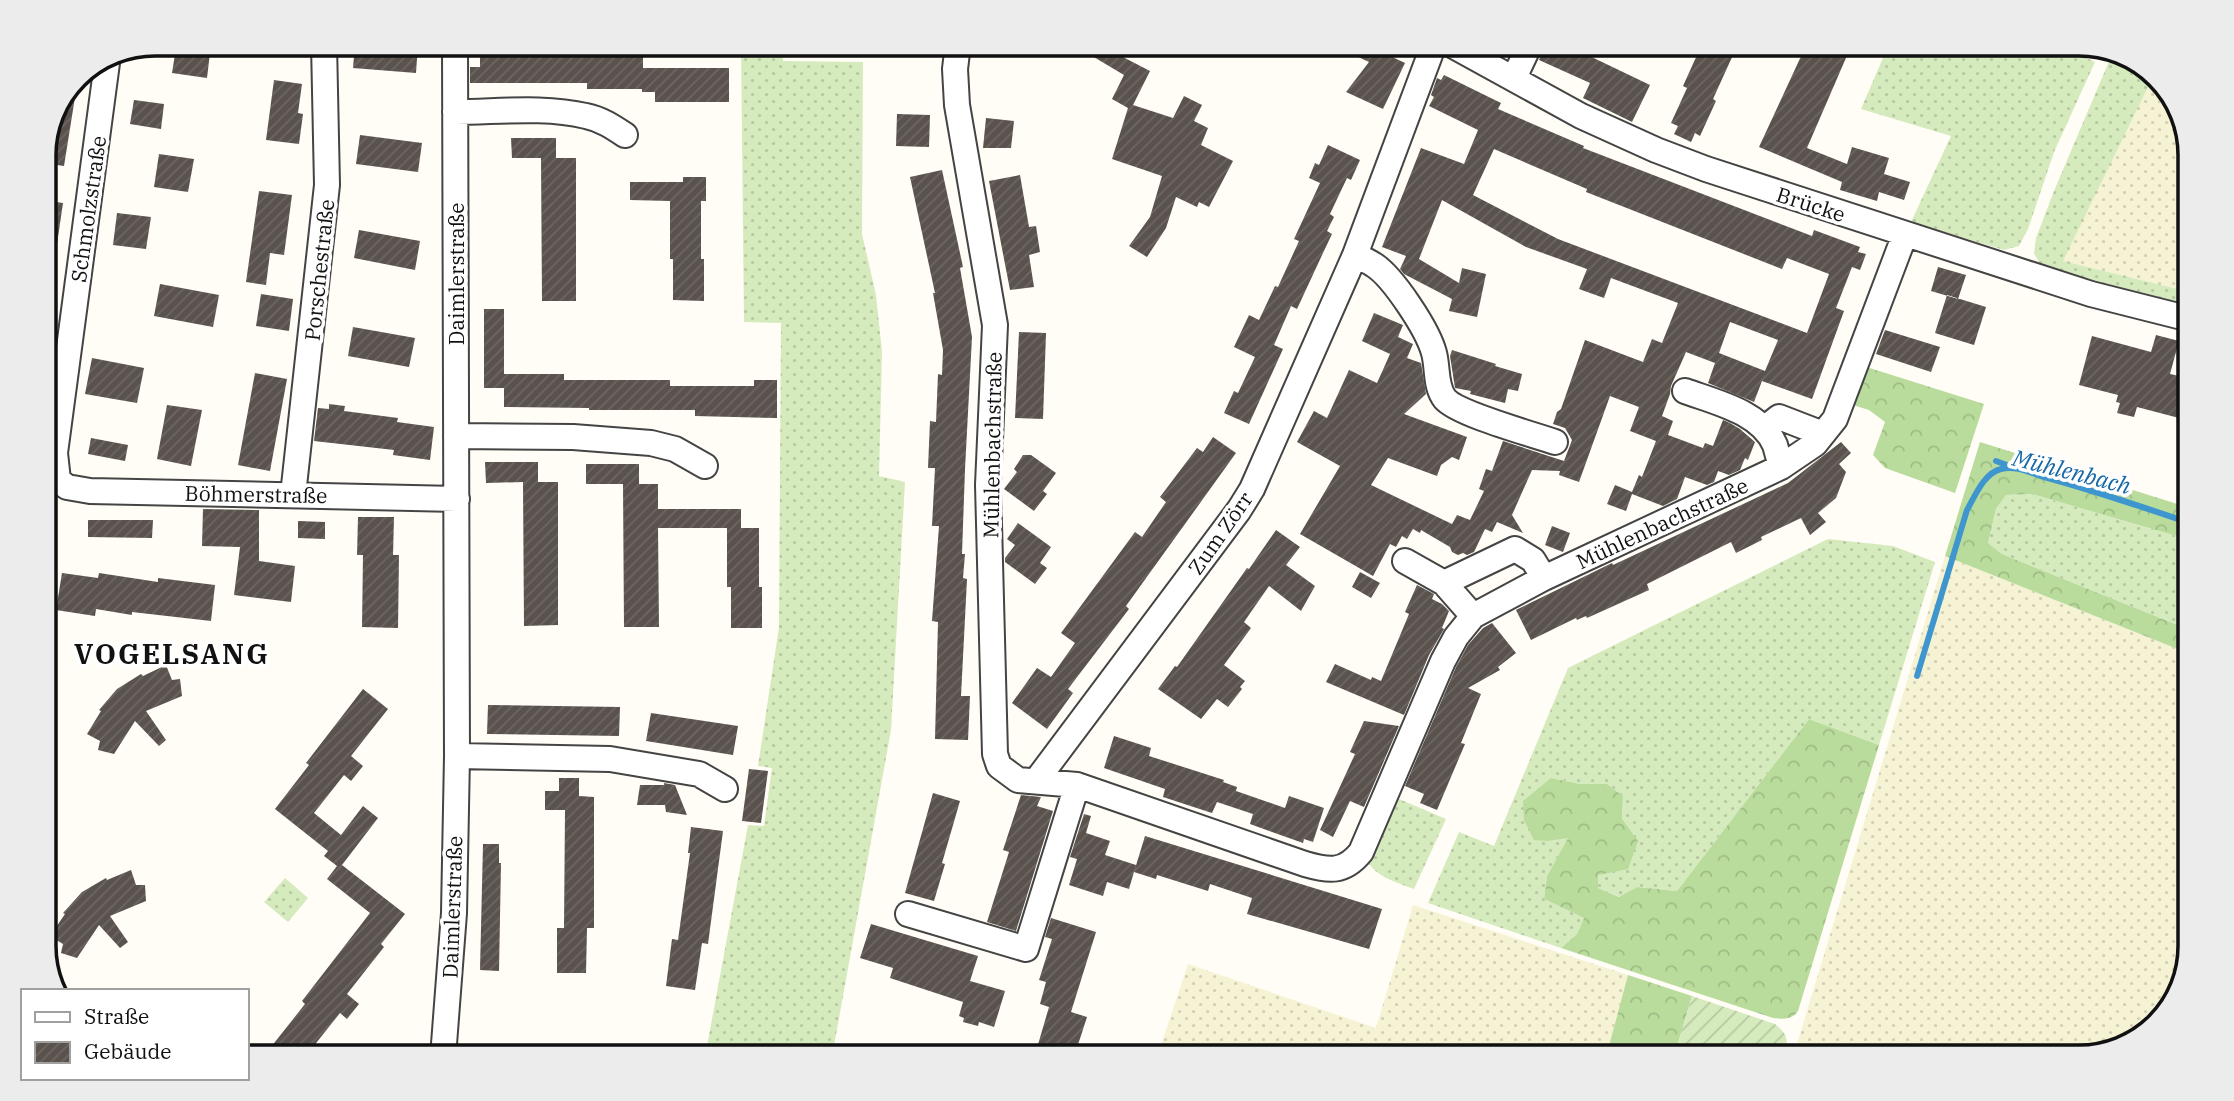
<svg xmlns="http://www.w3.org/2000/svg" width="2234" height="1101" viewBox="0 0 2234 1101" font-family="'IBM Plex Serif',serif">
	<defs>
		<pattern id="farmland-dots" width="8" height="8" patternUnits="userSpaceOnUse" patternTransform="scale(1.75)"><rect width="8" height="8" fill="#f6f3d4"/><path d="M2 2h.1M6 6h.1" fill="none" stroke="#d2cfb5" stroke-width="1.8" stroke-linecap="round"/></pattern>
		<pattern id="grass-dots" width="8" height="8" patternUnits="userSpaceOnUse" patternTransform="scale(1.75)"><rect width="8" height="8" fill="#d5ebbd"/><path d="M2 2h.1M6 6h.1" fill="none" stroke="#b6c8a1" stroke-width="1.8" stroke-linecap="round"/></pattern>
		<pattern id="forest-crowns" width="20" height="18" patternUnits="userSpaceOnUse" patternTransform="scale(1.75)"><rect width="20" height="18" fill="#b9dc9c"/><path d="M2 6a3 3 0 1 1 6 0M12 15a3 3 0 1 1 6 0" fill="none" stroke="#9ebc85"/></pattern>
		<pattern id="garden-furrows" width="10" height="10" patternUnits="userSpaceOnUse" patternTransform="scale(1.75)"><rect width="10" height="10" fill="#d5ebbd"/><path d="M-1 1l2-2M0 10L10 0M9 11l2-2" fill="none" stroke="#b6c8a1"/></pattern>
		<pattern id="building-hatch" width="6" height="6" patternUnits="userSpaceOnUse" patternTransform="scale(1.75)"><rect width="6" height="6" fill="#5a524d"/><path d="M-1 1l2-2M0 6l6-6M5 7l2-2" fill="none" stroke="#6d6662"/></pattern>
	</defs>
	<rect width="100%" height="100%" fill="#fffdf5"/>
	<path fill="url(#farmland-dots)" d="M2153,77L2172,93L2190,148V292L2062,261Z
		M1945,556L2190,654V946L2179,995L2141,1039L2080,1057H1793Z
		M1413,905L1628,975L1610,1042L1609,1057H1157L1188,964L1376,1028Z"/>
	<path fill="url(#grass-dots)" d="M741,44H783V61L863,62L862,234L876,295L882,352L879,476L905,482L891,730L832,1057H705L748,825L764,826L772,768L758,766L779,627L781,323L744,322Z
		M1889,44H2058L2095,62L2054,152L2028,229L2019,246L2004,250L1911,222L1951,136L1861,109Z
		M2113,52L2128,55L2153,77L2063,261L2190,292V309L2097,288L2041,266L2034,253L2036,238L2054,191Z
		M2032,494L2190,540V630L2002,554L1988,543L1996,509L2006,495Z
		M1828,539L1893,546L1935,562L1879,745L1809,719L1677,891L1637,887L1620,897L1598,888V875L1622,819L1623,796L1607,784H1580L1551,778L1548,841L1569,837L1547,876L1544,899L1584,918L1577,934L1561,948L1428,903L1459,832L1494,846L1568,668Z
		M1392,796L1446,819L1414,889C1396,882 1374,877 1365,857Z
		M285,878L308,898L288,922L264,902Z"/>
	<path fill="url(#forest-crowns)" d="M1857,364L1984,404L1955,493L1885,468L1873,455L1885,422L1869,410L1843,402Z
		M1980,442L2190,508V540L2032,494L2006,495L1996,509L1988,543L2002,554L2190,630V654L1945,556Z
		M1809,719L1879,745L1798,1011C1792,1020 1784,1019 1773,1018L1561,948L1577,934L1584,918L1544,899L1547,876L1568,838L1548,841L1534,840L1524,820L1523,801L1551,778L1580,784H1607L1623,796L1622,819L1638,841L1628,869L1598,875V888L1619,897L1637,887L1677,891Z
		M1628,975L1692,996L1674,1057H1609L1610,1042Z"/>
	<path fill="url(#garden-furrows)" d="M1692,996L1775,1024C1789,1035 1788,1041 1784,1057H1674Z"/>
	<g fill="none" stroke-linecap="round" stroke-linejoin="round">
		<path stroke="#3f96cf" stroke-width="6" d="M1996,461L2012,467
			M1917,676L1967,510C1975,496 1984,473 2001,469C2015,465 2031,473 2044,477C2093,490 2142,507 2190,523"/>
	</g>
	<path fill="url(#building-hatch)" fill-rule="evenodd" d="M355,44H418L416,73L353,68Z
		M480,44H503V49H563V55L643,54V68H729V102H655V92H642V89H587V83H470V67H480Z
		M1072,44H1128L1121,56L1150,71L1133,105L1173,118L1184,96L1202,105L1194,121L1208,128L1201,145L1233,161L1209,207L1199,202L1197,207L1176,197L1166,228L1147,257L1129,246L1150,217L1162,176L1112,159L1128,108L1112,99L1124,75Z
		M1330,44H1394L1388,55L1405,63L1383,109L1346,92L1369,62Z
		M1546,44H1580L1577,50L1650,85L1632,122L1583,98L1590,83L1539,60Z
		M1702,44H1738L1713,99L1716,101L1700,136L1695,133L1691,142L1674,134L1678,126L1671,123L1687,88L1683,86Z
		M1822,44H1852L1807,148L1847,164L1852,147L1889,158L1884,174L1910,182L1904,200L1879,192L1877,201L1840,190L1842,182L1759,147L1803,52L1816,57Z
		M176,48L210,53L207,78L172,73Z
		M1444,75L1501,103L1498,109L1584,146L1583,148L1812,236L1814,230L1860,247L1858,252L1866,254L1860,270L1852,267L1836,308L1844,311L1812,399L1762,381L1754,402L1708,383L1715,363L1686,352L1671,386L1670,394L1662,416L1673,421L1668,435L1703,448L1705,443L1713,446L1723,420L1730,423L1740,429L1755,442L1748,460L1745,458L1740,470L1729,475L1718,471L1714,482L1707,485L1685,477L1677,499L1663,506L1632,494L1626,511L1607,504L1615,485L1632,492L1639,475L1642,477L1656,441L1630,431L1639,407L1610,396L1579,482L1559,475L1560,471L1532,470L1512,515L1523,533L1497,522L1492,532L1485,529L1474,552L1467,555L1463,553L1458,555L1452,552L1450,547L1421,530L1420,533L1413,529L1407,539L1402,536L1396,547L1390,544L1373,576L1300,534L1340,466L1297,442L1314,411L1327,418L1349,370L1377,383L1390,354L1362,341L1374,313L1403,325L1398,337L1413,344L1407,358L1421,363L1426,394L1404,414L1467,437L1459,460L1452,457L1441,465L1437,476L1388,458L1371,485L1452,524L1457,515L1470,520L1484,491L1479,489L1486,469L1492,471L1503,441L1564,461L1572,440L1565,428L1553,424L1557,412L1561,409L1585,340L1643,362L1652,339L1662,343L1678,303L1611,278L1604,298L1579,289L1587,269L1526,247L1442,200L1419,259L1459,283L1462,268L1486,274L1477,317L1449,311L1452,299L1404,274L1400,269L1406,256L1382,247L1421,148L1464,164L1478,130L1429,106L1434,97L1431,95L1437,78L1441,80ZM1494,149L1587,189L1586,192L1782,269L1787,258L1829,274L1807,333L1558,239L1473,195ZM1730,322L1778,340L1765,371L1719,353Z
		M274,80L302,84L298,113L303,114L299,144L266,140Z
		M71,89L76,91L64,166L44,163V148Z
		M134,100L164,104L161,129L130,124Z
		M897,114L930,115L929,147L896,146Z
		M986,118L1014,121L1011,148H983Z
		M360,135L422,143L418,172L356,164Z
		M511,138H556V158H576V301H542L541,158H512Z
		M1328,145L1360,160L1351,180L1347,178L1330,214L1334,217L1327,231L1332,234L1323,253L1297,309L1291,306L1274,345L1283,349L1249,424L1224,413L1234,391L1238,393L1255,357L1234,347L1249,315L1259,320L1275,286L1278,287L1299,241L1294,239L1320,183L1309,178L1315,163L1319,165Z
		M159,154L194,159L188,192L154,187Z
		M942,170L963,267L960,268L972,337L965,469L962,554H965L963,578L967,579L961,696H970L968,740L935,739L938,622L932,621L939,526H932L935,468H928L930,421L936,422L938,374L942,375L943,350L933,293H935L910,177Z
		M1020,175L1029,227L1036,226L1040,252L1029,255L1034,287L1010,290L989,181Z
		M683,177H706V201H701V259H704V301L673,300V259H670V201L630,200V182H683Z
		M259,191L292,195L284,255L270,253L266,285L246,282Z
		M44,200L63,203L54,265H44Z
		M117,213L151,217L146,249L113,245Z
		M359,230L420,241L415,270L354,258Z
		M1938,267L1966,275L1958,299L1931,291Z
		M160,284L219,295L213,327L154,316Z
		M261,294L293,299L289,331L256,326Z
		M1947,295L1986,307L1974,345L1935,333Z
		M484,309H504V374H564V380H670V386H754V380H777V418L695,416V410H589V408L504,407V388H484Z
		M353,327L415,338L409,367L348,356Z
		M1885,330L1940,347L1931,372L1876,354Z
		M1019,332L1046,333L1043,419L1015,418Z
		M2156,335L2179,341L2170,374L2189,378L2179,418L2137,407L2134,417L2117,413L2120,403L2116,402L2118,395L2079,385L2092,336L2151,352Z
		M1452,350L1496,364L1495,366L1522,374L1518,391L1508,389L1505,403L1470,394L1471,391L1455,388L1450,356Z
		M92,358L144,368L137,403L85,394Z
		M255,373L287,379L270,471L238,465Z
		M329,404L345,406L344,411L398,418L397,422L434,427L430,460L393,455L394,450L314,441L318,408L329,409Z
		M167,405L202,410L191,466L157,459Z
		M1213,437L1236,453L1126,606L1129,609L1068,689L1073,693L1047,729L1012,703L1037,668L1051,677L1075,643L1061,633L1135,532L1142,537L1166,502L1160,497L1197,448L1203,452Z
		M91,438L128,445L125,461L88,454Z
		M1841,442L1851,453L1839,464L1846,472L1836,498L1818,513L1826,522L1810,535L1801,518L1761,537L1762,540L1736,553L1731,542L1647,584L1649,590L1587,618L1586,616L1577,620L1576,618L1531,640L1516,610L1612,563L1613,565L1788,483Z
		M1023,455H1031L1056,473L1043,491L1047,494L1034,511L1004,489L1017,472L1014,469Z
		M485,462H538V482H558V625L524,626L523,482L486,483Z
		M586,464H639V484H658V509H741V528H658L659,627H624L623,484H586Z
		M203,509L259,510V561L295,566L291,602L234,595L240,547L202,546Z
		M358,517H394L393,555H399L398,628L362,627L363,555H357Z
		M88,520H153L152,538L88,537Z
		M298,521L325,522V539L298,538Z
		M1018,523L1051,547L1040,563L1047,568L1035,584L1005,562V558L1015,545L1007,539Z
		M1552,526L1570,533L1563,552L1545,545Z
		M727,528H759V587H762V628H731V587H727Z
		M1276,530L1300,547L1286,565L1315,586L1301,611L1269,586L1244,622L1251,628L1224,665L1245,681L1240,687L1242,689L1228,707L1217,699L1201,719L1158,689L1175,666L1177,667L1247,568L1249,569Z
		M1360,572L1380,583L1371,598L1352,587Z
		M62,573L98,578L99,573L158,582V578L215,585L211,621L132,612V615L96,609L95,616L56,610Z
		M1417,585L1434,594L1432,599L1442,604L1449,611L1442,628L1444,629L1429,655L1404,715L1326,682L1335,664L1371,680L1372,677L1381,681L1409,614L1405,612Z
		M1492,623L1516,653L1498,667L1500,670L1468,688L1481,694L1461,743L1465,744L1437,810L1420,803L1424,794L1405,786L1456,667L1468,645L1483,628Z
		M166,665L172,680L180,679L182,696L146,711L166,740L159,746L135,721L114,754L98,750L100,741L87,734L101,711L99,710L117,689L141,674L143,676Z
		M363,689L388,709L351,756L363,766L351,781L344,775L314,813L341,835L363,806L378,818L342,865L405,914L381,944L384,947L347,994L359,1004L347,1019L340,1013L305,1057H283L271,1047L305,1004L302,1001L370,913L327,879L337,866L324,856L328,851L275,809L309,765L306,763Z
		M488,705L620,707L619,736L487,734Z
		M651,713L738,726L733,755L646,741Z
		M1364,721L1399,726L1364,807L1350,801L1333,837L1320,830L1355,754L1350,752Z
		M1114,736L1151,748L1149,756L1224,780L1223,782L1237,787L1236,791L1285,808L1289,796L1324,808L1313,842L1304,839L1303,843L1250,824L1253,814L1217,802L1212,813L1163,797L1165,789L1104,768Z
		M749,769L768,771L761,823L742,821Z
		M559,778H579V796L594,797V928H587L586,973H557V928H564L565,810H545V791H559Z
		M664,783L675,785L687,815L666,812L665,805H637L640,785H664Z
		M933,793L960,801L942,863L945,864L934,901L905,893Z
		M1021,795L1041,797L1037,806L1053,811L1016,931L987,922L1009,852L1003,850Z
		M1084,814L1091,816L1086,833L1110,841L1105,855L1136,865L1129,889L1107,882L1103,896L1069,885L1077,859L1070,857Z
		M691,827L723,831L708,944L702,943L695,990L666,986L672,939L678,940L690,853H688Z
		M1145,836L1382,909L1369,949L1247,914L1252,898L1210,884L1208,891L1157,875L1156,879L1134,872Z
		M483,844H499V863H501L499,971L480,970Z
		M131,870L136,885H145L146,901L110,916L128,942L120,948L99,925L77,958L61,953L63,944L50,936L65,914L63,913L82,892L106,878L107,880Z
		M1051,918L1096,932L1071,1012L1087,1017L1074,1057L1037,1048L1049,1007L1040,1004L1046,982L1039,980L1052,939L1045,937Z
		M871,924L978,956L970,981L1005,991L994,1027L979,1022L978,1026L963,1022L964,1018L959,1016L963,1002L890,978L893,968L860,958Z"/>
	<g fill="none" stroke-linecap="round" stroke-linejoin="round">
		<defs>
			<path id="street" d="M958,44L955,69L957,105L995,325L988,485L995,754L999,766L1018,780L1077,785L1305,864C1329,871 1344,873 1361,852L1443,661L1456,637L1473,616L1544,578L1781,467L1815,444L1835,419L1905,234
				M1450,44L1581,116L1656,150L1706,169L2091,294L2190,319
				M1514,78L1530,44
				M455,112C497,112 544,106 586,116C601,119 613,127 625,135
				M1355,255C1361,258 1368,261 1374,265C1393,277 1428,330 1434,353C1438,367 1435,387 1445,399C1458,414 1532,434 1555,442
				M1685,391C1715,402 1761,412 1775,445C1777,452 1779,460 1781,467
				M1764,429L1779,417L1823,434
				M456,436L573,437L651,443L675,449L705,466
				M58,480L55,453L107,63
				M58,480L67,487L90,491L457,499
				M293,495L327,185L324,44
				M1405,561L1444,583L1473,616
				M1444,583L1515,549L1533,560L1544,578
				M457,756L610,759L699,774L725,789
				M1036,781L1239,510L1252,489L1355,255L1434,44
				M908,914L1026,949L1077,785
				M443,1057L454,913L457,756L455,44"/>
		</defs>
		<use href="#street" stroke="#444" stroke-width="28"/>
		<use href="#street" stroke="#fff" stroke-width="24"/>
	</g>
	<g text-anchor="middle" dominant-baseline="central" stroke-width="7" stroke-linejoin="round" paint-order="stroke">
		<g font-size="21" fill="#111" stroke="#fff">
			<text transform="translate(1811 204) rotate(18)">Brücke</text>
			<text transform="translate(88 209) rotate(-82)">Schmolzstraße</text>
			<text transform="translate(319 270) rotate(-84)">Porschestraße</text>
			<text transform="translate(456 274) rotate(-90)">Daimlerstraße</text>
			<text transform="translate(992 445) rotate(-89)">Mühlenbachstraße</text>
			<text transform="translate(256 494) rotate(1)">Böhmerstraße</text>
			<text transform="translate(1662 523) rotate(-25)">Mühlenbachstraße</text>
			<text transform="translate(1220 533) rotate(-55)">Zum Zörr</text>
			<text transform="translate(452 907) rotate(-88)">Daimlerstraße</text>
		</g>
		<g font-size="23" font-style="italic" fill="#1768a6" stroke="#fff">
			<text transform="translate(2072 471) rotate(14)">Mühlenbach</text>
		</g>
		<g font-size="28" font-weight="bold" letter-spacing="2" fill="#111" stroke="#fff">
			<text x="172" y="653">VOGELSANG</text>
		</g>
	</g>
	<path d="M0 0H2234V1101H0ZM155 56H2079A99 99 0 0 1 2178 155V946A99 99 0 0 1 2079 1045H155A99 99 0 0 1 56 946V155A99 99 0 0 1 155 56Z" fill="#ececec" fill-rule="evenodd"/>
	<path fill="none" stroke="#111" stroke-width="3.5" d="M155 56H2079A99 99 0 0 1 2178 155V946A99 99 0 0 1 2079 1045H155A99 99 0 0 1 56 946V155A99 99 0 0 1 155 56Z"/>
	<rect x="21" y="989" width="228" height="91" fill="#ffffff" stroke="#a0a0a0" stroke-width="2"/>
	<rect x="35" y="1012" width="35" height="10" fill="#ffffff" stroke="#a0a0a0" stroke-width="2"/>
	<text x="84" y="1024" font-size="21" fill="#111111">Straße</text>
	<rect x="35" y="1042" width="35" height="21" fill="url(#building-hatch)" stroke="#a0a0a0" stroke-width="2"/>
	<text x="84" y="1059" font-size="21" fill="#111111">Gebäude</text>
</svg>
